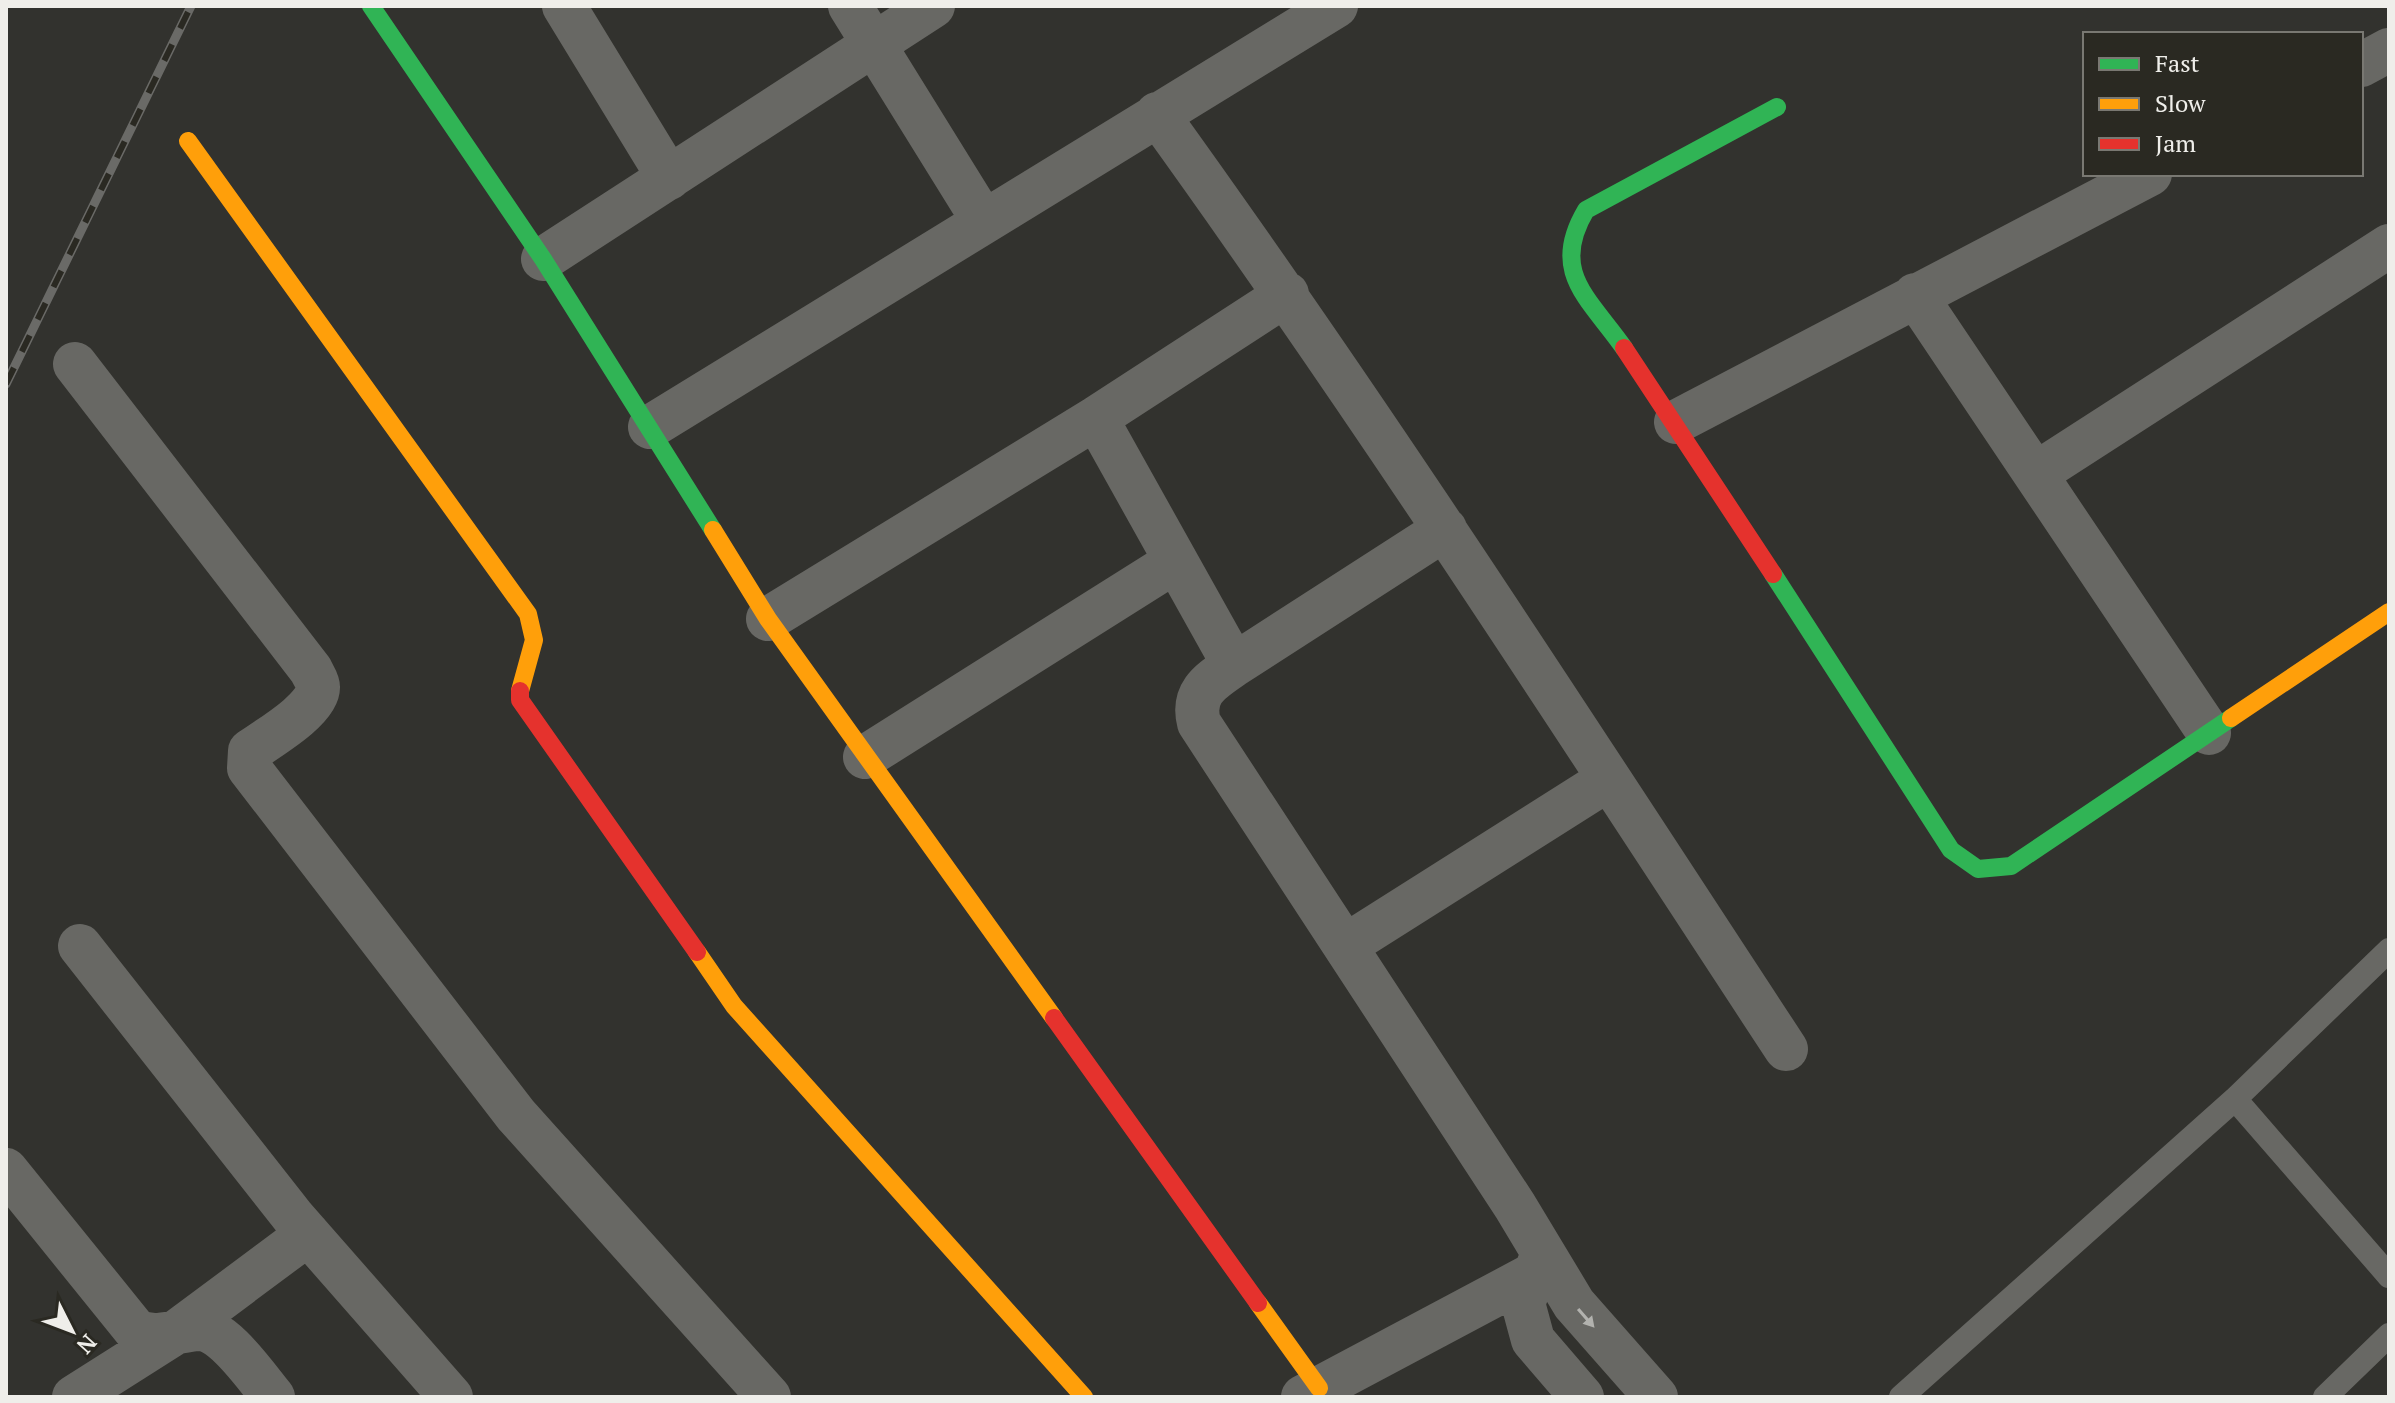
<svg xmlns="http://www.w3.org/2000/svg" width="2395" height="1403" viewBox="0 0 2395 1403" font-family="'PT Serif',serif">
	<rect width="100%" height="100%" fill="#32322e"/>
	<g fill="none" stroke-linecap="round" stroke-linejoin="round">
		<path stroke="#686864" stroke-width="24" d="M2389,950L2235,1099L2389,1276
			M1901,1397L2235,1099
			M2325,1397L2389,1335"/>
		<path stroke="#686864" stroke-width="44" d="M564,6L669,178
			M850,6L984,222
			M2361,65L2389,50
			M1157,114C1377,419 1580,735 1786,1049
			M543,259L933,6
			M1915,295L2209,733
			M75,364L311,670C313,675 318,681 318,687C319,709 267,739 250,751L249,768L516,1115L769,1397
			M1096,418L1234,665C1211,681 1191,692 1199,723L1515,1206L1574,1304L1656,1397
			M1676,422L2150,174
			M650,427L1336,6
			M2037,473L2389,246
			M768,619L1096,418L1287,294
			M1234,665L1445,529
			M865,757L1176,561
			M80,946L294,1218L451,1397
			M1345,946L1609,779
			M6,1170L136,1331C155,1340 177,1331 197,1329C222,1326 257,1378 273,1397
			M1542,1256L1523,1303L1533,1340L1582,1397
			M74,1397L175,1333L308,1234
			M1303,1397L1534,1274"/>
		<path stroke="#30b455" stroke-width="18" d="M371,6L543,259L713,530
			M1624,348C1589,298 1549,272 1586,210L1777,107
			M1773,574L1951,850L1978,869L2011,866L2231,718"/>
		<path stroke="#ff9f0a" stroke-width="18" d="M188,141L528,614L534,640L520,691
			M713,530L768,619L1054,1018
			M2231,718L2389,612
			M697,952L734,1006L1084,1397
			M1258,1303L1319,1388"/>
		<path stroke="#e5322d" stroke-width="18" d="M1624,348L1773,574
			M520,691V700L697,952
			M1054,1018L1258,1303"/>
		<defs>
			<path id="rail" d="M6,384L191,6"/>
		</defs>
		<use href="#rail" stroke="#6a6a67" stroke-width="9"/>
		<use href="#rail" stroke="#2a2922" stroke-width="6" stroke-dasharray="18" stroke-linecap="butt"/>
	</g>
	<defs><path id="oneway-solid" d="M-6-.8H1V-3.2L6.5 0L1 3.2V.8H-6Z" transform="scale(2)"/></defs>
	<use fill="#b2b2ae" href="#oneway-solid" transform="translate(1586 1318) rotate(49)"/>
	<rect width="2395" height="1403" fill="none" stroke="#efeeea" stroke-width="16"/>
	<rect x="2083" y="32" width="280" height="144" fill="#2a2922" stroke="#797872" stroke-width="2"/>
	<rect x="2099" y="58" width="40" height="12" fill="#30b455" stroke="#797872" stroke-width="2"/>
	<text x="2155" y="72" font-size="24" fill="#efeeea">Fast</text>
	<rect x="2099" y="98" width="40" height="12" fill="#ff9f0a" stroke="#797872" stroke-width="2"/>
	<text x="2155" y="112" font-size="24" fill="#efeeea">Slow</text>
	<rect x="2099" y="138" width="40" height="12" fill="#e5322d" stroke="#797872" stroke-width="2"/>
	<text x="2155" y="152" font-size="24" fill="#efeeea">Jam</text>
	<g transform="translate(72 1331) rotate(132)" stroke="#2a2922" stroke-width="6" paint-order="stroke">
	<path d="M0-6L14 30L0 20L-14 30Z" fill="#efeeea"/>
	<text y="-12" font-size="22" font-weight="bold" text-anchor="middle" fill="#efeeea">N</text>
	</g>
</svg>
